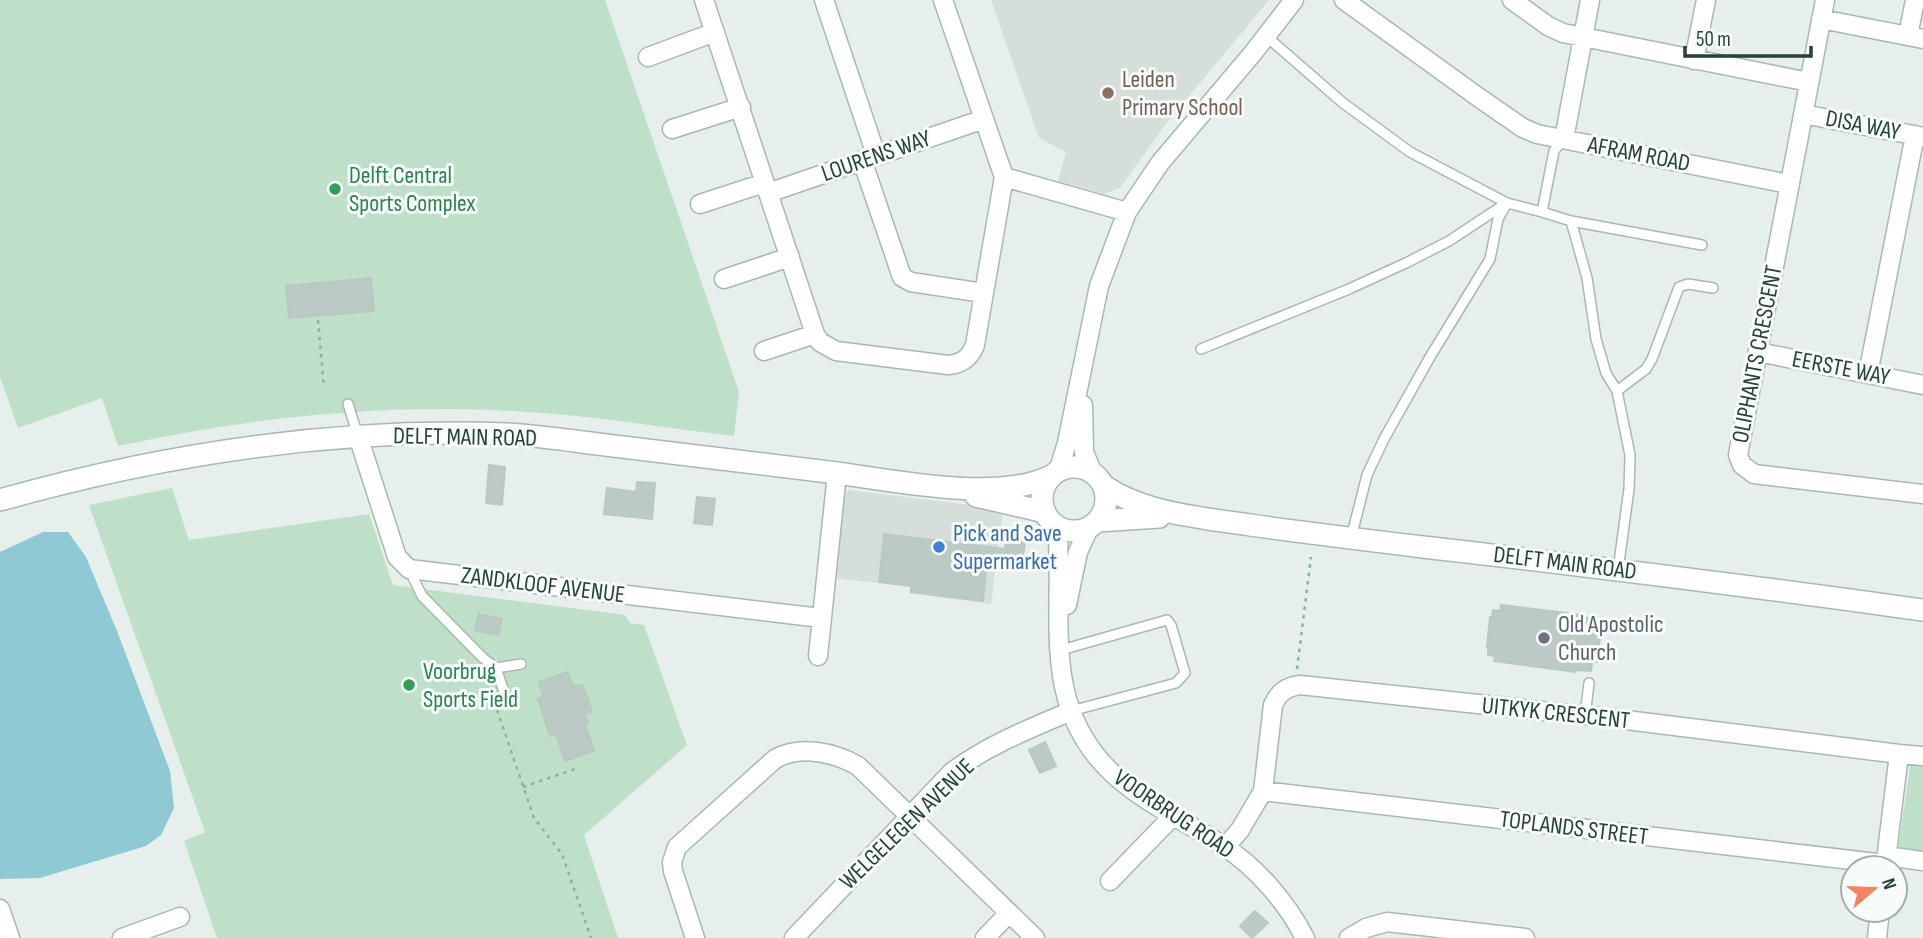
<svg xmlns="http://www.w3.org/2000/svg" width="1923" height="938" viewBox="0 0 1923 938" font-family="'Sofia Sans Condensed',sans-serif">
	<rect width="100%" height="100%" fill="#e6efeb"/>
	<path fill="#d4dfda" d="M991,0H1269L1165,125L1120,188L1104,194L1058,181L1066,152L1039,138Z
		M849,490L1003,509L991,604L910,593V586L830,578L843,496Z"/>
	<path fill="#bfe0c8" d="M0,0H605L739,392L734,436C665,428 596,416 527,412C389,402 253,417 118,446L102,398L18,428L0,377Z
		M172,488L189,540L369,514L393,585L625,615L630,623L644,625L687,745L584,835L618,938H217L184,841L205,832L89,505Z
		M1911,761L1923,763V853L1898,849Z"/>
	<path fill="#8ec9d4" d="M43,532H68L86,557L117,631L170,771L174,808L161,835L146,846L40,878L0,879V552Z"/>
	<path fill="#bbcac4" stroke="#b8c9c2" stroke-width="2" d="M371,278L374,311L289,318L286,286Z
		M489,465L505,467L502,505L486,503Z
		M637,482L655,483L652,519L604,514L607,488L636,492Z
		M697,497L715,499L712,525L694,523Z
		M884,534L1005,549L1006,540L1025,542L1022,564L987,560L983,601L911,592V586L879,582Z
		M1501,605L1582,615V617L1597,619L1596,628L1601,629L1597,662H1592L1591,671L1576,670L1575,672L1494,661L1495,656L1488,655V647H1487L1490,617H1492L1493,610L1500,611Z
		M479,614L502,619L498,635L475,630Z
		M568,672L573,687L582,685L586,694L592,712L585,714L588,723L585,724L594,751L565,761L556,734L550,736L538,699L543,697L539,682Z
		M1045,742L1056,766L1040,773L1029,750Z
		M1255,911L1268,923L1252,938L1240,926Z"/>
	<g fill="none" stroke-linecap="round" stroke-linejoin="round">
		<defs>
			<path id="service" d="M1266,36L1343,103L1410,152L1507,203L1542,212
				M1562,140L1554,151L1542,212L1571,221L1702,245
				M1571,221L1587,278L1596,339L1606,373L1617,391L1630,455L1629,489L1618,570
				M1201,349L1349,289L1408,262L1449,241L1505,204
				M1617,391L1646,369L1652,359L1679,287L1688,284L1713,288
				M348,404L358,436
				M1351,538L1367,475L1384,439L1430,357L1490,259L1498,219L1507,203
				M409,569L422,596L483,658L496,668L521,664
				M1061,650L1167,620L1171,625L1185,673L1176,683L1071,711
				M496,668L507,701
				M1585,716L1589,683"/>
			<path id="minor" d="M704,0L815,334L820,342L836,351L948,365C962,364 970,358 975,345L1004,177
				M824,0L876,155
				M943,0L1004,177L1127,212
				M1344,0L1478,97L1523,128L1537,134L1789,184
				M1512,0L1548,26L1563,33L1809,82
				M1825,0L1738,455L1742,465L1754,474L1923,494
				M1821,19L1923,39
				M1908,36L1915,0
				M648,57L715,32
				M1694,60L1706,0
				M1803,114L1923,137
				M672,129L741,107
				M1564,139L1590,0
				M862,160L902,277L911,282L983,293
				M768,193L984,119
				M700,204L764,183
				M724,279L790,257
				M764,351L815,334
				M1758,352L1923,385
				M1868,374L1915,135
				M1083,405L1084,452L1093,474
				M358,436L397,557L409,569L821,618
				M1058,472L1067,443L1099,286L1127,212L1160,163L1253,53L1294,0
				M1051,522L1056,529L1058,541C1061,592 1053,649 1067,699C1092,784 1160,804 1225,847C1258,869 1287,903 1305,938
				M1067,605L1078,552L1089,528
				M818,656L837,473
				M1899,754L1923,756
				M1263,791L1885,864
				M1225,847L1240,830L1263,791L1273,705C1279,692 1286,687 1300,685L1618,719L1899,754L1885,868
				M1886,856L1923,861
				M1110,881L1172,817
				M0,909L10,938
				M122,938L180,917
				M695,938L673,871L672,862L677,847L775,759C800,745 834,752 858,766L1035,938
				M794,938L952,772C988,745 1029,729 1071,711
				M985,938L1009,913
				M1349,938L1366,928L1387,922L1525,938
				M1877,938L1880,910"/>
			<path id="tertiary" d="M1042 499a32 32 0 1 1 64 0a32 32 0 1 1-64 0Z
				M1103,485C1142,513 1202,518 1250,525C1307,533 1365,540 1423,547C1590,566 1757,587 1923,610
				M976,496L1045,512
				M0,500C163,454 337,428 507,434C543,436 579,442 614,446C688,455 763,464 837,473C895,481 1001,503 1053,475
				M1098,521L1159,517"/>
		</defs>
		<use href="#service" stroke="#a8b8b2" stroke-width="12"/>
		<use href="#minor" stroke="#a8b8b2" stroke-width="21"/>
		<use href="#tertiary" stroke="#a8b8b2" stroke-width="24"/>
		<path stroke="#86b3a5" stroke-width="2.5" stroke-dasharray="3.5 5" stroke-linecap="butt" d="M318,320L324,388
			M1297,669L1311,557
			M497,710L534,818L562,854L591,938
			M523,787L575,769"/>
		<use href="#service" stroke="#fff" stroke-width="9"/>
		<use href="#minor" stroke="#fff" stroke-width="18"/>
		<use href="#tertiary" stroke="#fff" stroke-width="21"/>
	</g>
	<circle fill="#8d6e63" stroke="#f7fbf9" stroke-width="2.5" cx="1108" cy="93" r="7"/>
	<g fill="#2e9e5b" stroke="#f7fbf9" stroke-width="2.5">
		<circle cx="335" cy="189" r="7"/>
		<circle cx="409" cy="685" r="7"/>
	</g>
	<circle fill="#3f7fe0" stroke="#f7fbf9" stroke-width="2.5" cx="939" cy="547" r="7"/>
	<circle fill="#6b7280" stroke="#f7fbf9" stroke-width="2.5" cx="1544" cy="638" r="7"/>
	<g text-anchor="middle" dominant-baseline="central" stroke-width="6" stroke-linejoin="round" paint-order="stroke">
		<g font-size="24" fill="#785e54" stroke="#f7fbf9" text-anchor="start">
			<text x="1122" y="79">Leiden<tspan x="1122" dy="28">Primary School</tspan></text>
		</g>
		<g font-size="24" fill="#24423a" stroke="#f7fbf9">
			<text transform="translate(1863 125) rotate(11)">DISA WAY</text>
			<text transform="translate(1639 154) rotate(11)">AFRAM ROAD</text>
			<text transform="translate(876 156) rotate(-19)">LOURENS WAY</text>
			<text transform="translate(1757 354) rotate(-79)">OLIPHANTS CRESCENT</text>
			<text transform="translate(1841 368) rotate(11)">EERSTE WAY</text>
			<text transform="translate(465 437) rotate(1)">DELFT MAIN ROAD</text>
			<text transform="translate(1565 563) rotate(7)">DELFT MAIN ROAD</text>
			<text transform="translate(543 585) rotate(7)">ZANDKLOOF AVENUE</text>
			<text transform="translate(1556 713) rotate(6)">UITKYK CRESCENT</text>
			<text transform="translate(1174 814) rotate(34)">VOORBRUG ROAD</text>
			<text transform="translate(907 824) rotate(-44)">WELGELEGEN AVENUE</text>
			<text transform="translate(1574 828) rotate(7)">TOPLANDS STREET</text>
		</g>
		<g font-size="24" fill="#27864d" stroke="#f7fbf9" text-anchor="start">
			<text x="349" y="175">Delft Central<tspan x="349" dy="28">Sports Complex</tspan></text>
			<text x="423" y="671">Voorbrug<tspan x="423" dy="28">Sports Field</tspan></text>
		</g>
		<g font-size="24" fill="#366cbe" stroke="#f7fbf9" text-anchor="start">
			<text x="953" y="533">Pick and Save<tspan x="953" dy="28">Supermarket</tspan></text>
		</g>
		<g font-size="24" fill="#5b616d" stroke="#f7fbf9" text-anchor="start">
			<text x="1558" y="624">Old Apostolic<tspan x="1558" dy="28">Church</tspan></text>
		</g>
	</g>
	<g transform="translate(1874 889) rotate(71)"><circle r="33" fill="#f7fbf9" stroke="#a3b1ad" stroke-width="2"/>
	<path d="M0-5L12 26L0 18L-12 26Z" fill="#f4845f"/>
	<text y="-10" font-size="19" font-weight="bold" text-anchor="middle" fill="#24423a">N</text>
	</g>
	<path d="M1685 46v10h126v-10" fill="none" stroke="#24423a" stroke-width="3.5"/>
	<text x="1696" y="46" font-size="21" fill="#24423a" stroke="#f7fbf9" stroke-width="5" paint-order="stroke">50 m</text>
</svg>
